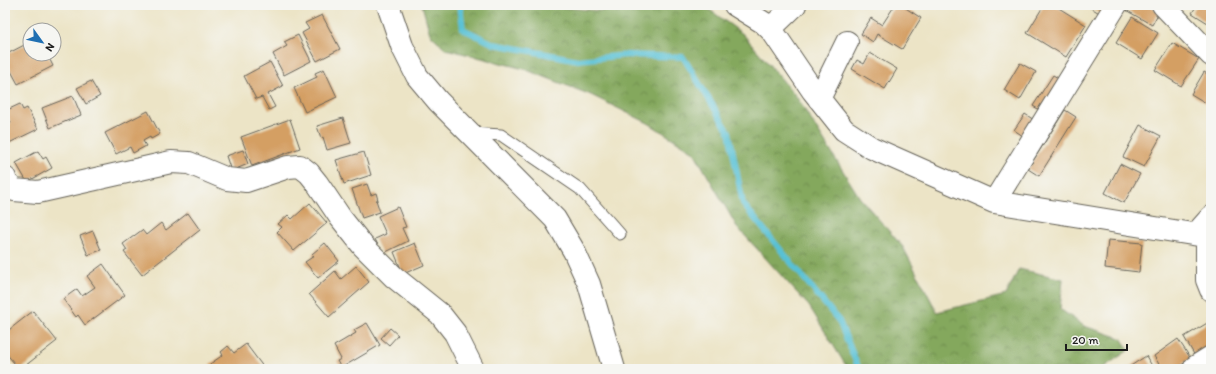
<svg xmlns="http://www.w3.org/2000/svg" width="1216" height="374" viewBox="0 0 1216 374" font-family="Itim,sans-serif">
	<defs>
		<pattern id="forest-crowns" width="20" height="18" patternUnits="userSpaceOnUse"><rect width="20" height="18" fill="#84a85d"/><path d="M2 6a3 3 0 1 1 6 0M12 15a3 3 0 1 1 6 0" fill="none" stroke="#6b884c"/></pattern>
	</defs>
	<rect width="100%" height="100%" fill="#f6f6f2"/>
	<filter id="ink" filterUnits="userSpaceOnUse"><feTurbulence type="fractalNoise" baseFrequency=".025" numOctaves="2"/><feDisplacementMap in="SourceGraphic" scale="8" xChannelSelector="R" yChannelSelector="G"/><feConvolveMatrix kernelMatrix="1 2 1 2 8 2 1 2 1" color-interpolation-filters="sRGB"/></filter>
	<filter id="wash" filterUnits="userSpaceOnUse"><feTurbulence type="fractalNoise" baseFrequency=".012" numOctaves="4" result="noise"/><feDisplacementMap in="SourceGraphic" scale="16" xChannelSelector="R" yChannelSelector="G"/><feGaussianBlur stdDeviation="0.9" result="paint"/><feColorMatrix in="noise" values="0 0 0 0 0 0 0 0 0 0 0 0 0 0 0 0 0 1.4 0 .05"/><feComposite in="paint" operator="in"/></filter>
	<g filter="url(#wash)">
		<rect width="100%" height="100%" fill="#ece4c6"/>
		<path fill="url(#forest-crowns)" stroke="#50623c" d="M422,5H531L602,11L620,5H703L743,34L796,96L860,198L903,247L937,312L1006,295L1019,269L1063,279L1060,309L1084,326L1121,338L1129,350L1101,369H848L809,306L737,227L694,152L648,123L591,95L524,69L446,49L430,34Z"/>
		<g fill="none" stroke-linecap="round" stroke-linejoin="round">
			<path stroke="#59c1d5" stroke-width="6" d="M460,5L463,29L494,44L578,60L627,55L683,57L729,132L743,204L839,321L859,369"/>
		</g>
		<g id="blocks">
			<path fill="#d49f63" d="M895,5H901L921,18L902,49L877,34L873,42L861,34L871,18L882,25Z
				M1044,5H1054L1086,25L1066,57L1027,33Z
				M1086,5H1106L1101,14Z
				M1126,5H1148L1159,12L1152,25L1124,9Z
				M1197,5H1211V25L1192,13Z
				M322,15L340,49L317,61L302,33L309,29L305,23Z
				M1132,17L1158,33L1142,59L1116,43Z
				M298,35L311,61L284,75L273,54L287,46L284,42Z
				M30,42V54H47L53,66L18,84L5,60V55Z
				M1172,43L1199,59L1181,86L1155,70Z
				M870,53L897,69L885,89L852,69L857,60L864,64Z
				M270,62L283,86L268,94L275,107L269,110L262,97L256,99L244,76Z
				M1020,63L1036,72L1020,100L1004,90Z
				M324,69L337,97L305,112L294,88L317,77L315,73Z
				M1204,72L1211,76V106L1191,94Z
				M1053,75L1063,81L1043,112L1033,106Z
				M91,81L100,96L86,104L77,88Z
				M73,96L81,115L50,128L42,108Z
				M20,104L23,110L27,108L38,129L9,143L5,134V126L11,123L5,111Z
				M1065,110L1076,117L1039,176L1028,169Z
				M148,111L160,134L151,139L150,137L143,141L146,146L133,153L130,147L116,154L105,133Z
				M1025,114L1037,122L1026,138L1014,130Z
				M343,118L351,143L327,150L323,137L321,138L317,126Z
				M290,119L300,148L252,166L241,137Z
				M1140,125L1161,136L1144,167L1123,157Z
				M243,150L248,164L231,171L226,156Z
				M38,151L43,159L46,157L52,168L27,182L16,163Z
				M364,152L371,175L344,184L336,160Z
				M1120,164L1140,174L1124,203L1105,193Z
				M367,184L371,195L376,193L378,200H376L380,212L362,218L352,189Z
				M310,203L327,223L294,251L277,232L282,227L278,224L288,215L292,219Z
				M398,207L406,227L402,228L408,241L382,254L375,239L386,234L378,216Z
				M188,213L200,230L142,275L124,252L127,250L123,244L142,230L146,235L161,223L166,230Z
				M93,231L101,250L88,255L80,236Z
				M1108,240L1142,243L1139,272L1105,268Z
				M325,243L339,261L318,278L305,262L314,256L312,254Z
				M415,243L424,265L403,274L394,252Z
				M103,264L125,295L85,325L78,315L76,317L63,299L77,289L82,296L95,287L87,276Z
				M356,266L369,282L329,317L309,294L335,271L341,279Z
				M33,311L57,341L21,369H19L5,352V333Z
				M1209,322L1211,326V346L1195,356L1184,337Z
				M367,323L380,345L341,368L337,361L341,359L334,346L356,333L354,330Z
				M390,328L398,335L389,345L381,338Z
				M1178,339L1191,359L1175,369H1162L1154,356Z
				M246,344L264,368L262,369H214L210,364L223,355L221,352L228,346L234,353Z
				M1146,356L1154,369H1126Z"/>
		</g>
	</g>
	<g filter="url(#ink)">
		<use href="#blocks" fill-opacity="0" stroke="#656258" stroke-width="1"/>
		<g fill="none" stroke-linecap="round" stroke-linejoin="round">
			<defs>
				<path id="lane" d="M471,133L501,135L580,189L620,234"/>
				<path id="street" d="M388,5L402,46L417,76L438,101L555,219L574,251L589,284L614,369
					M735,5L764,23L773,32L813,91L844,130L872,148L994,202L1211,237
					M1163,5L1211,55
					M770,29L795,5
					M819,99L847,42
					M5,178L6,182L14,190L38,192L171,162L189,163L227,179L246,181L288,167L300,166L309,173L317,183L340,217L363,246L394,277L440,314L455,333L473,369
					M994,202L1116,5
					M1196,234L1211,217
					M1207,236V280L1211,290
					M1195,367L1211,357"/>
			</defs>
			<use href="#lane" stroke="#656258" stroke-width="13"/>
			<use href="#street" stroke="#656258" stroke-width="24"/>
			<use href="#lane" stroke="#fff" stroke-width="11"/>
			<use href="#street" stroke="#fff" stroke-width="22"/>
		</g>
	</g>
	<rect width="1216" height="374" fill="none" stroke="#f6f6f2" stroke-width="20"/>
	<g transform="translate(42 42) rotate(123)"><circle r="19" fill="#f6f6f2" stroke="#9f9f9c"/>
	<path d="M0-3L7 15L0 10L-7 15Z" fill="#1f6fb2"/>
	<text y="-6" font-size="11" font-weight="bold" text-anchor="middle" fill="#1c1c1c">N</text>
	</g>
	<path d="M1066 344v6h61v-6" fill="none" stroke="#1c1c1c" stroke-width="2"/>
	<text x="1072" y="344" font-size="12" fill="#1c1c1c" stroke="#f6f6f2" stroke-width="3" paint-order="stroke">20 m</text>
</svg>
